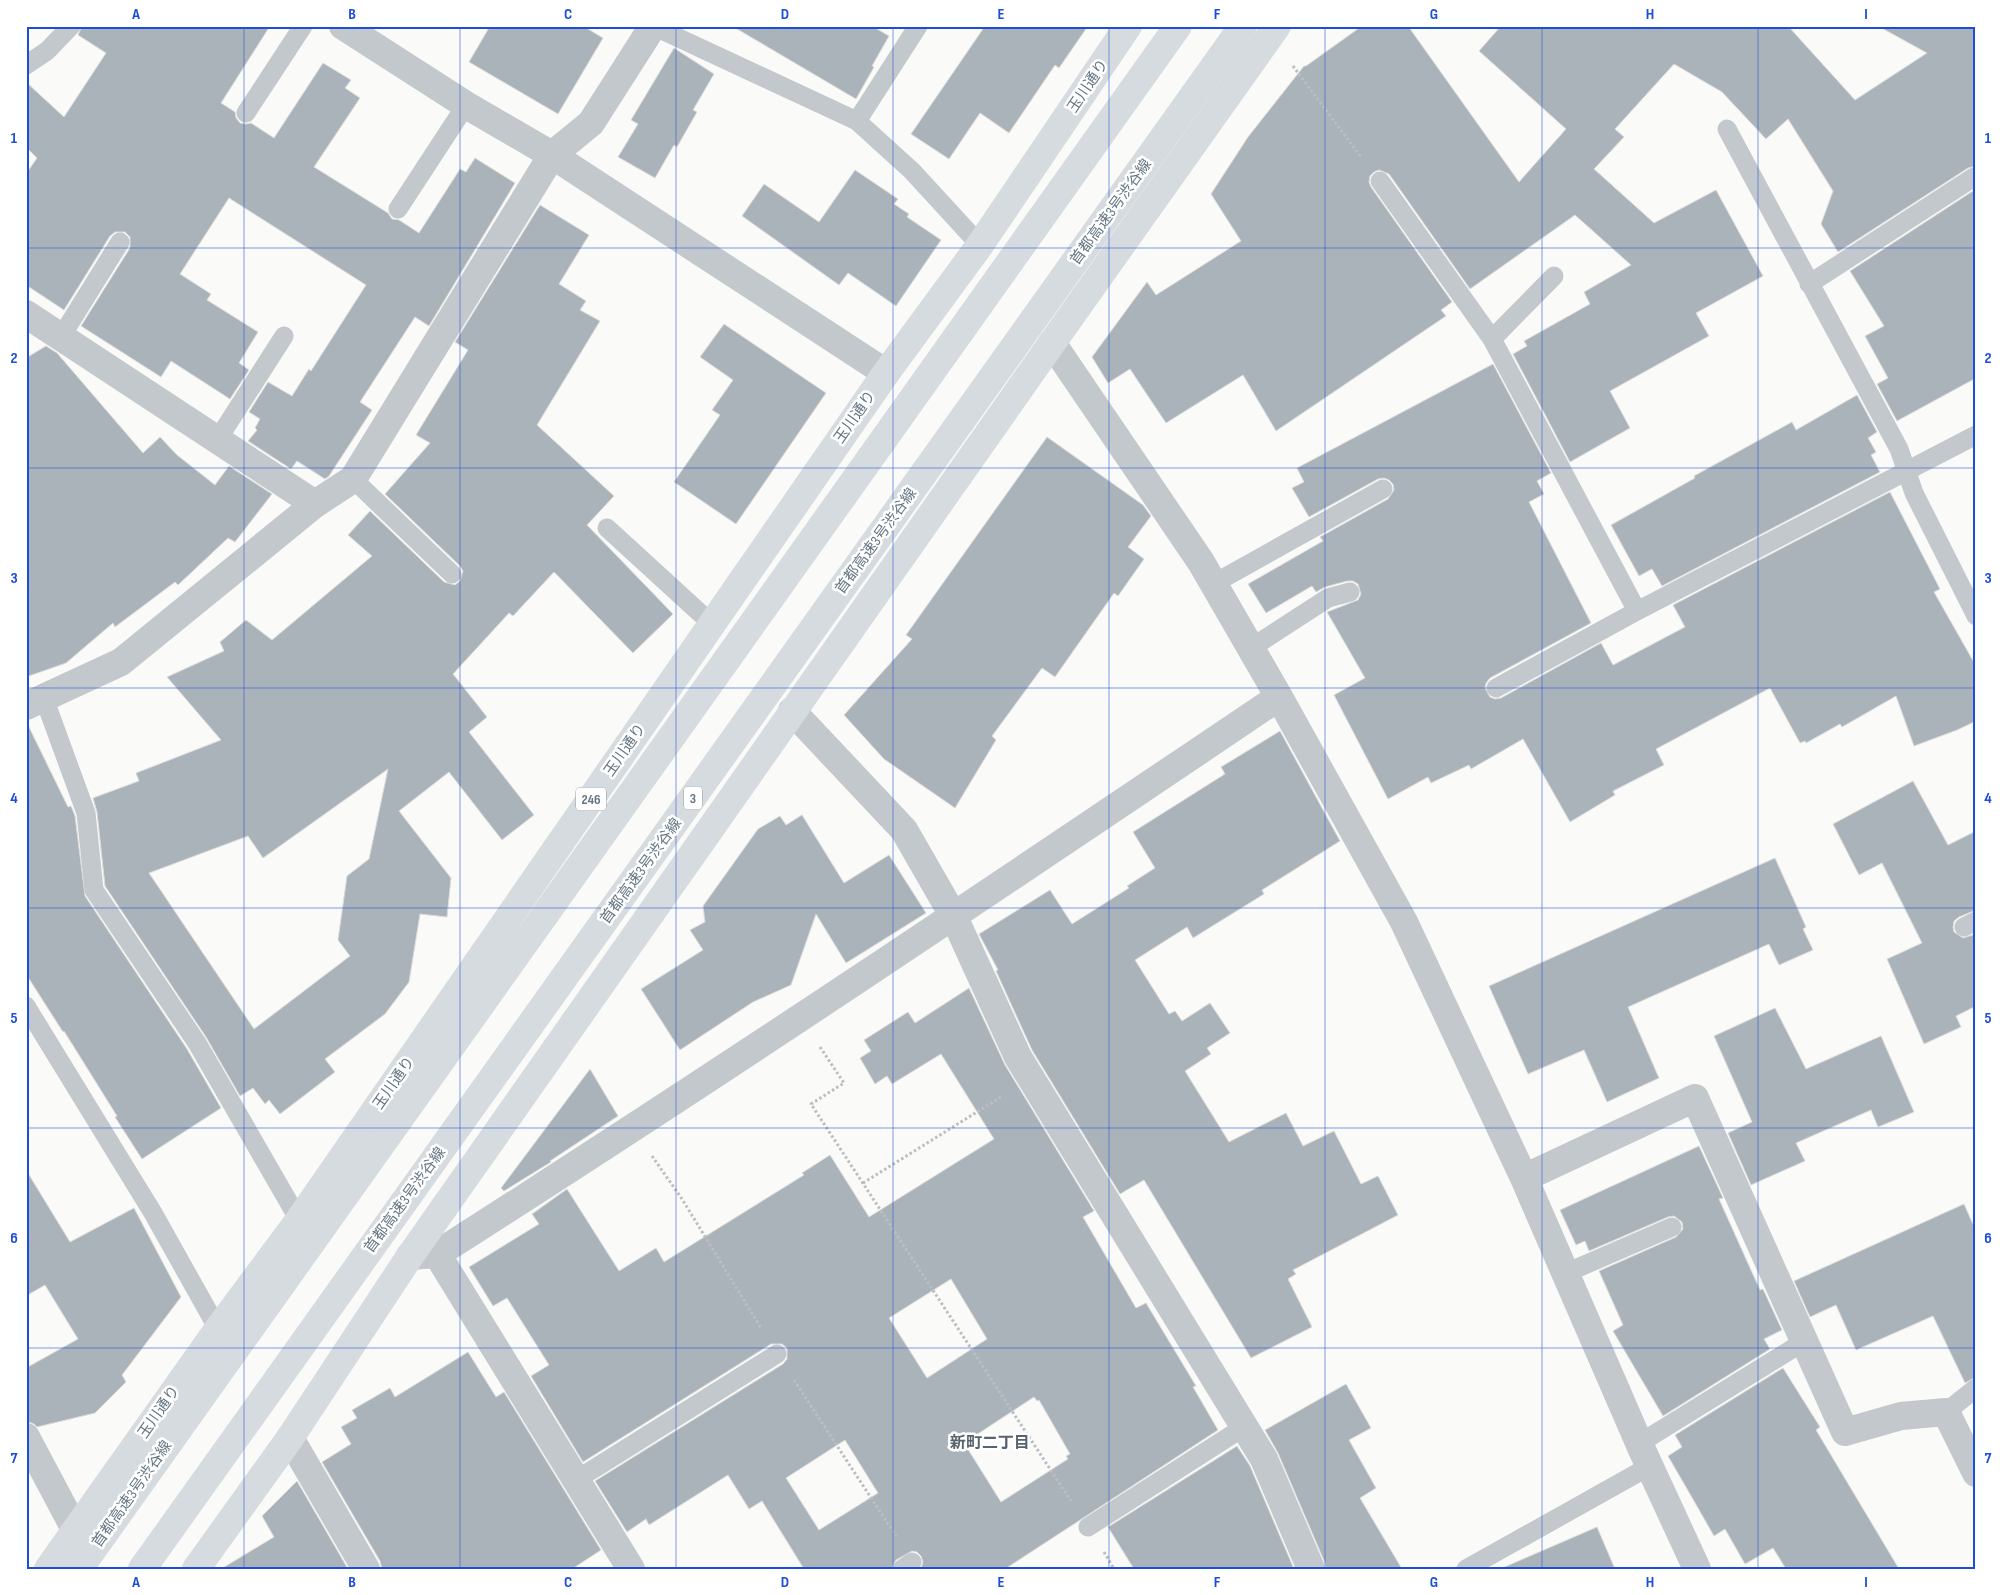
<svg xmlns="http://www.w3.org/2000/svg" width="2002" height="1595" viewBox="0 0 2002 1595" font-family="'Sofia Sans Condensed','Noto Sans JP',sans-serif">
	<rect width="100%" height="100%" fill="#fafaf8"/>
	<path fill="#aab3b9" stroke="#dcdcda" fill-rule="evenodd" d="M82,26H270L221,103L235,112L236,118L240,123L246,124L251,123L274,138L323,63L351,80L345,88L360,98L314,167L388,213L392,219L399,220L419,233L460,169L466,172L475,158L515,183L429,326L415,317L360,402L372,410L329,476L325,479L297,461L291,469L248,441L257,430L255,428L260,419L249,412L268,382L292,396L309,369L311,371L366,285L229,198L180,274L211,294L207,300L258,332L239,363L249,370L230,399L171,361L161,377L81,326L130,248V237L125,232H115L110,236L64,310L26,285V174L37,158L26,147V82L64,117L106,53L78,35Z
		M490,26H583L603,38L558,114L469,62Z
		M732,26H872L889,36L872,66L874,67L856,99Z
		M985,26H1088L1059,68L1055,65L1009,133L980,113L949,159L911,134Z
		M1362,26H1408L1519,182L1566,129L1479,51L1501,26H1788L1855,100L1927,53L1878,26H1976V166L1968,168L1838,252L1821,224L1833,191L1788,119L1766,139L1722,92L1674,64L1615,129L1624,137L1594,169L1654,223L1716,190L1763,276L1696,313L1709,336L1610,391L1630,428L1570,462L1513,354L1527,346L1524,341L1590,304L1584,292L1631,265L1575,215L1470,289L1389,174L1379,170L1374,172L1370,176L1369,182L1371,187L1452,302L1441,310L1446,316L1276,431L1243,375L1166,423L1130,369L1108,383L1092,357L1147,282L1156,295L1241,241L1211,194L1248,137L1304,66H1306Z
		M674,48L714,74L693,110L697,112L677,147L674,145L655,178L618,157L638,124L631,120Z
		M855,170L898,199L894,204L909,214L907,217L941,240L896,306L848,273L839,285L742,216L764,184L819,222Z
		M1976,189V378L1897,421L1877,384L1888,378L1865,336L1884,326L1850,271Z
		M540,205L589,235L559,284L586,301L580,310L600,321L537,425L614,496L587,525L673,614L633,653L554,572L513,616L509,613L453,674L487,717L469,732L534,815L502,840L449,772L399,811L451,878L447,917L420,914L409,982L385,1014L325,1059L335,1072L280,1114L269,1100L265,1104L253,1088L240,1096L206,1037L105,886L97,812L93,798L139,781L136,773L221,740L167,677L224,651L220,642L246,620L272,640L372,556L348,535L370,511L444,582L455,585L460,581L463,571L460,566L385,494L430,443L416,435L468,350L455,342ZM388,769L369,859L347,876L338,940L350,956L254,1029L149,873L248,836L263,858Z
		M724,324L826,393L736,524L674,482L720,415L712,410L733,380L700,357Z
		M46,346L57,353L143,453L160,437L177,455L215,485L229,466L272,494L235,542L228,538L178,585L175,582L115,627L113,623L66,663L26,677V358Z
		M1493,364L1551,473L1537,481L1544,494L1529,502L1591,623L1490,678L1486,683L1485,688L1490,697L1495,699L1501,698L1601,643L1613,665L1685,627L1673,605L1890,492L1940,589L1934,592L1976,666V721L1957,730L1914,746L1896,696L1842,727L1840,724L1806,743L1805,741L1800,743L1770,688L1656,749L1664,765L1613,791L1615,795L1570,822L1523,739L1471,769L1469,765L1431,783L1428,777L1388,799L1334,695L1365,678L1327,612L1358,600L1361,594L1358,584L1353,581H1347L1325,587L1316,592L1312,586L1266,613L1248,584L1323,541L1320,537L1388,499L1394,490L1393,484L1389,480L1384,478L1378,479L1309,517L1292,488L1304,482L1297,468Z
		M1857,395L1877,432L1868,438L1876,452L1871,455L1880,472L1662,586L1652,569L1639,576L1611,525L1695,478L1694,476L1792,422L1796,430Z
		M1047,437L1143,505L1151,516L1128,547L1144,559L1118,596L1114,593L1055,677L1042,668L992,736L996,740L955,808L884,759L844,715L912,639L906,635Z
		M26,721L68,807L71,806L75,816L85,896L187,1049L221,1108L142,1159L115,1117L117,1116L64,1031L63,1032L26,974Z
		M1280,731L1340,841L1262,890L1264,894L1193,938L1187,927L1135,960L1169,1014L1175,1011L1182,1021L1210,1003L1230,1033L1207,1048L1211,1054L1185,1071L1229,1142L1286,1113L1303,1146L1334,1131L1361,1184L1378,1176L1398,1215L1293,1270L1296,1274L1288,1279L1312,1327L1251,1358L1144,1180L1120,1194L1032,1050L996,971L998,970L979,934L1050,890L1072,924L1129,888L1127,886L1155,868L1133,832L1225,774L1221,767Z
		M1913,781L1948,845L1976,831V910L1959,917L1954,921L1953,927L1954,932L1963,938L1976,934V1006L1956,1016L1961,1027L1924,1044L1887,959L1922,943L1882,863L1859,875L1833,824Z
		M802,815L844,883L889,855L926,913L846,963L816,914L791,985L753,1002L680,1050L641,989L703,950L690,930L705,922L703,906L758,829L780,816L786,825Z
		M1775,858L1806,927L1803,929L1813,950L1779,965L1769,944L1628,1007L1659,1078L1607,1102L1584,1050L1528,1074L1489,986Z
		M969,988L1005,1065L1094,1211L1083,1217L1136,1308L1146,1303L1196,1386L1193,1387L1218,1430L1005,1569H921L923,1562L921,1556L917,1552L912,1551L896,1560L891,1569H804L762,1501L749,1509L728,1475L649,1525L646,1519L627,1532L595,1481L783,1364L787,1359V1348L782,1344H771L583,1462L531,1376L549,1365L507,1298L493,1306L469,1267L539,1224L532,1214L567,1189L619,1271L656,1248L664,1262L804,1175L802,1173L830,1155L869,1217L994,1139L941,1054L892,1084L887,1076L875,1084L860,1058L871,1051L864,1040L908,1012L915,1023ZM951,1279L987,1339L927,1378L889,1318ZM1034,1397L1037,1401L1039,1400L1070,1454L1066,1456L1068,1459L1001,1502L964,1443ZM845,1440L878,1493L819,1530L786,1478Z
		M1775,1008L1806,1069L1881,1036L1914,1112L1878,1127L1871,1110L1796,1143L1805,1161L1751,1185L1728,1133L1752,1122L1714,1036Z
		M590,1069L618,1116L550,1161L551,1162L504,1191L501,1188Z
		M1699,1146L1723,1198L1719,1199L1760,1290L1763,1289L1782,1330L1764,1339L1770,1349L1663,1416L1613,1331L1623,1325L1599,1271L1676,1237L1683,1229L1682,1222L1674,1216L1668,1217L1589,1251L1585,1241L1576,1245L1560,1210Z
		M26,1170L70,1242L134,1208L181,1297L122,1375L126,1382L95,1413L37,1427L34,1424L26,1421V1368L78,1339L45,1285L26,1296Z
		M1964,1204L1976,1231V1377L1965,1383L1933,1316L1856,1350L1836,1305L1810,1317L1794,1281Z
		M468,1352L496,1397L504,1392L601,1550L572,1569H382L380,1561L322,1462L351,1444L341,1427L357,1418L352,1410L390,1388L395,1397Z
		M1783,1368L1820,1427L1816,1430L1899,1569H1786L1773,1548L1745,1564L1725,1529L1714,1536L1694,1501L1668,1456L1682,1447L1675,1435Z
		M1346,1384L1371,1428L1349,1440L1376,1488L1360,1498L1402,1569H1326L1325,1563L1278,1453L1265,1430Z
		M1237,1446L1250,1466L1294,1569H1134L1108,1527Z
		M297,1481L348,1569H221L274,1537L262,1516Z
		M1597,1527L1615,1569H1500Z"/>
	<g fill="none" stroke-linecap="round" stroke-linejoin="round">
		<path stroke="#bbbfc2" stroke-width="3" stroke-dasharray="2.5 2.5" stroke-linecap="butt" d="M1293,66L1361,157
			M820,1047L844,1083L811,1104L1071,1501
			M652,1156L682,1199L761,1328
			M863,1183L1001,1097
			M794,1380L896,1536
			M1104,1552L1114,1569"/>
		<path stroke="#c3c8cc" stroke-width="19" d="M653,26L857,121
			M918,26L857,121L912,171L980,245
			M26,65L47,51L71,26
			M246,113L303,26
			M1727,129L1899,449L1914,493L1976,616
			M1380,181L1492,339L1637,611
			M398,209L466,105
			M1809,284L1974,177
			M61,337L120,242
			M1492,339L1554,276
			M218,439L284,336
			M353,479L452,574
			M607,528L712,624
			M1213,584L1383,489
			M1251,648L1328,598L1350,592
			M1496,688L1637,611L1976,435
			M44,698L86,813L94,890L197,1043L299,1220
			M1964,927L1976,921
			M26,1006L153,1213L218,1329
			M1566,1273L1672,1227
			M1946,1412L1976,1388
			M1640,1443L1805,1341
			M576,1480L777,1354
			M1088,1527L1244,1427
			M902,1569L912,1562
			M1466,1569L1650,1466"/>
		<path stroke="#c3c8cc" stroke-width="28" d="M26,314L315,504
			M1052,343L1201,562L1279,697L1404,922L1524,1178L1643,1452L1697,1569
			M26,706L121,662L315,504L353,479L552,155L591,123L653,26
			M792,711L904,830L954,917L1018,1057L1264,1459L1311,1569
			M1524,1178L1695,1098L1845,1432L1901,1416L1946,1412L1976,1473
			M437,1254L631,1569
			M410,1256L437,1254C721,1073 1000,885 1279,697
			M26,1437L86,1550
			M290,1438L366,1569"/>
		<path stroke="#c3c8cc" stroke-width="28" d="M343,26L466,105L552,155L886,373"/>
		<path stroke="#d6dbdf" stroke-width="28" d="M48,1569L218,1329L299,1220L886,373L980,245L1128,26
			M196,1569L290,1438L410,1256L1052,343L1277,26"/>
		<path stroke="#d6dbdf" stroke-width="28" d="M79,1569L1178,26
			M142,1569L1243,26"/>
	</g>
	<path fill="none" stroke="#1d4ed8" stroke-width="1" stroke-opacity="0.55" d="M244,26V1569M460,26V1569M676,26V1569M893,26V1569M1109,26V1569M1325,26V1569M1542,26V1569M1758,26V1569M26,248H1976M26,468H1976M26,688H1976M26,908H1976M26,1128H1976M26,1348H1976"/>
	<g text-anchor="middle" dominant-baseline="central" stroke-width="5" stroke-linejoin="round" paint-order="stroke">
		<g fill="#fff" stroke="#939fa8" stroke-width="1">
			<rect x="684" y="786.5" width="18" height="23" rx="4"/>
			<rect x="576" y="787.5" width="30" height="23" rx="4"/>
		</g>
		<g font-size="14" font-weight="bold" fill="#657683">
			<text x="693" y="798">3</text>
			<text x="591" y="799">246</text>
		</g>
		<g font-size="15" fill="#657683" stroke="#fff">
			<text transform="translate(1088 86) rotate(-56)">玉川通り</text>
			<text transform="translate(1111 212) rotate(-54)">首都高速3号渋谷線</text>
			<text transform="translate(855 417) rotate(-55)">玉川通り</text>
			<text transform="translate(876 541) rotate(-54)">首都高速3号渋谷線</text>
			<text transform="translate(625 750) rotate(-55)">玉川通り</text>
			<text transform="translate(641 871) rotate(-54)">首都高速3号渋谷線</text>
			<text transform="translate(394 1083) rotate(-55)">玉川通り</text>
			<text transform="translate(405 1200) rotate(-54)">首都高速3号渋谷線</text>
			<text transform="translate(159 1412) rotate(-55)">玉川通り</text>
			<text transform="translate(132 1494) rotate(-55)">首都高速3号渋谷線</text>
		</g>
		<g font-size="16" font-weight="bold" fill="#57646e" stroke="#fff">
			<text x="990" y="1443">新町二丁目</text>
		</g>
	</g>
	<rect width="2002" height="1595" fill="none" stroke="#ffffff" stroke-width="55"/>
	<rect x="28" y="28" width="1946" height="1540" fill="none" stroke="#1d4ed8" stroke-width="2"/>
	<g font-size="16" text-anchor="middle" font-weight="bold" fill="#1d4ed8">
		<text x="136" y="19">A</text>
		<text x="352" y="19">B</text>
		<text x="568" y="19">C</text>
		<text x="785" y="19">D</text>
		<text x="1001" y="19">E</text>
		<text x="1217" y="19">F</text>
		<text x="1434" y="19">G</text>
		<text x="1650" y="19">H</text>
		<text x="1866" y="19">I</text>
		<text x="14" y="143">1</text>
		<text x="1988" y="143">1</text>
		<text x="14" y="363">2</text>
		<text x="1988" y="363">2</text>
		<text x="14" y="583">3</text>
		<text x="1988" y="583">3</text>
		<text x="14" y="803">4</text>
		<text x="1988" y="803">4</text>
		<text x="14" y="1023">5</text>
		<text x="1988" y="1023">5</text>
		<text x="14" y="1243">6</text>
		<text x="1988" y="1243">6</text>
		<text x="14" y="1463">7</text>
		<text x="1988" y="1463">7</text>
		<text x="136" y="1587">A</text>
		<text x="352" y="1587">B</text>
		<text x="568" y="1587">C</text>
		<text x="785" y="1587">D</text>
		<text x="1001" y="1587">E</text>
		<text x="1217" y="1587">F</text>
		<text x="1434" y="1587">G</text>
		<text x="1650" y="1587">H</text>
		<text x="1866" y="1587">I</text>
	</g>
</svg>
